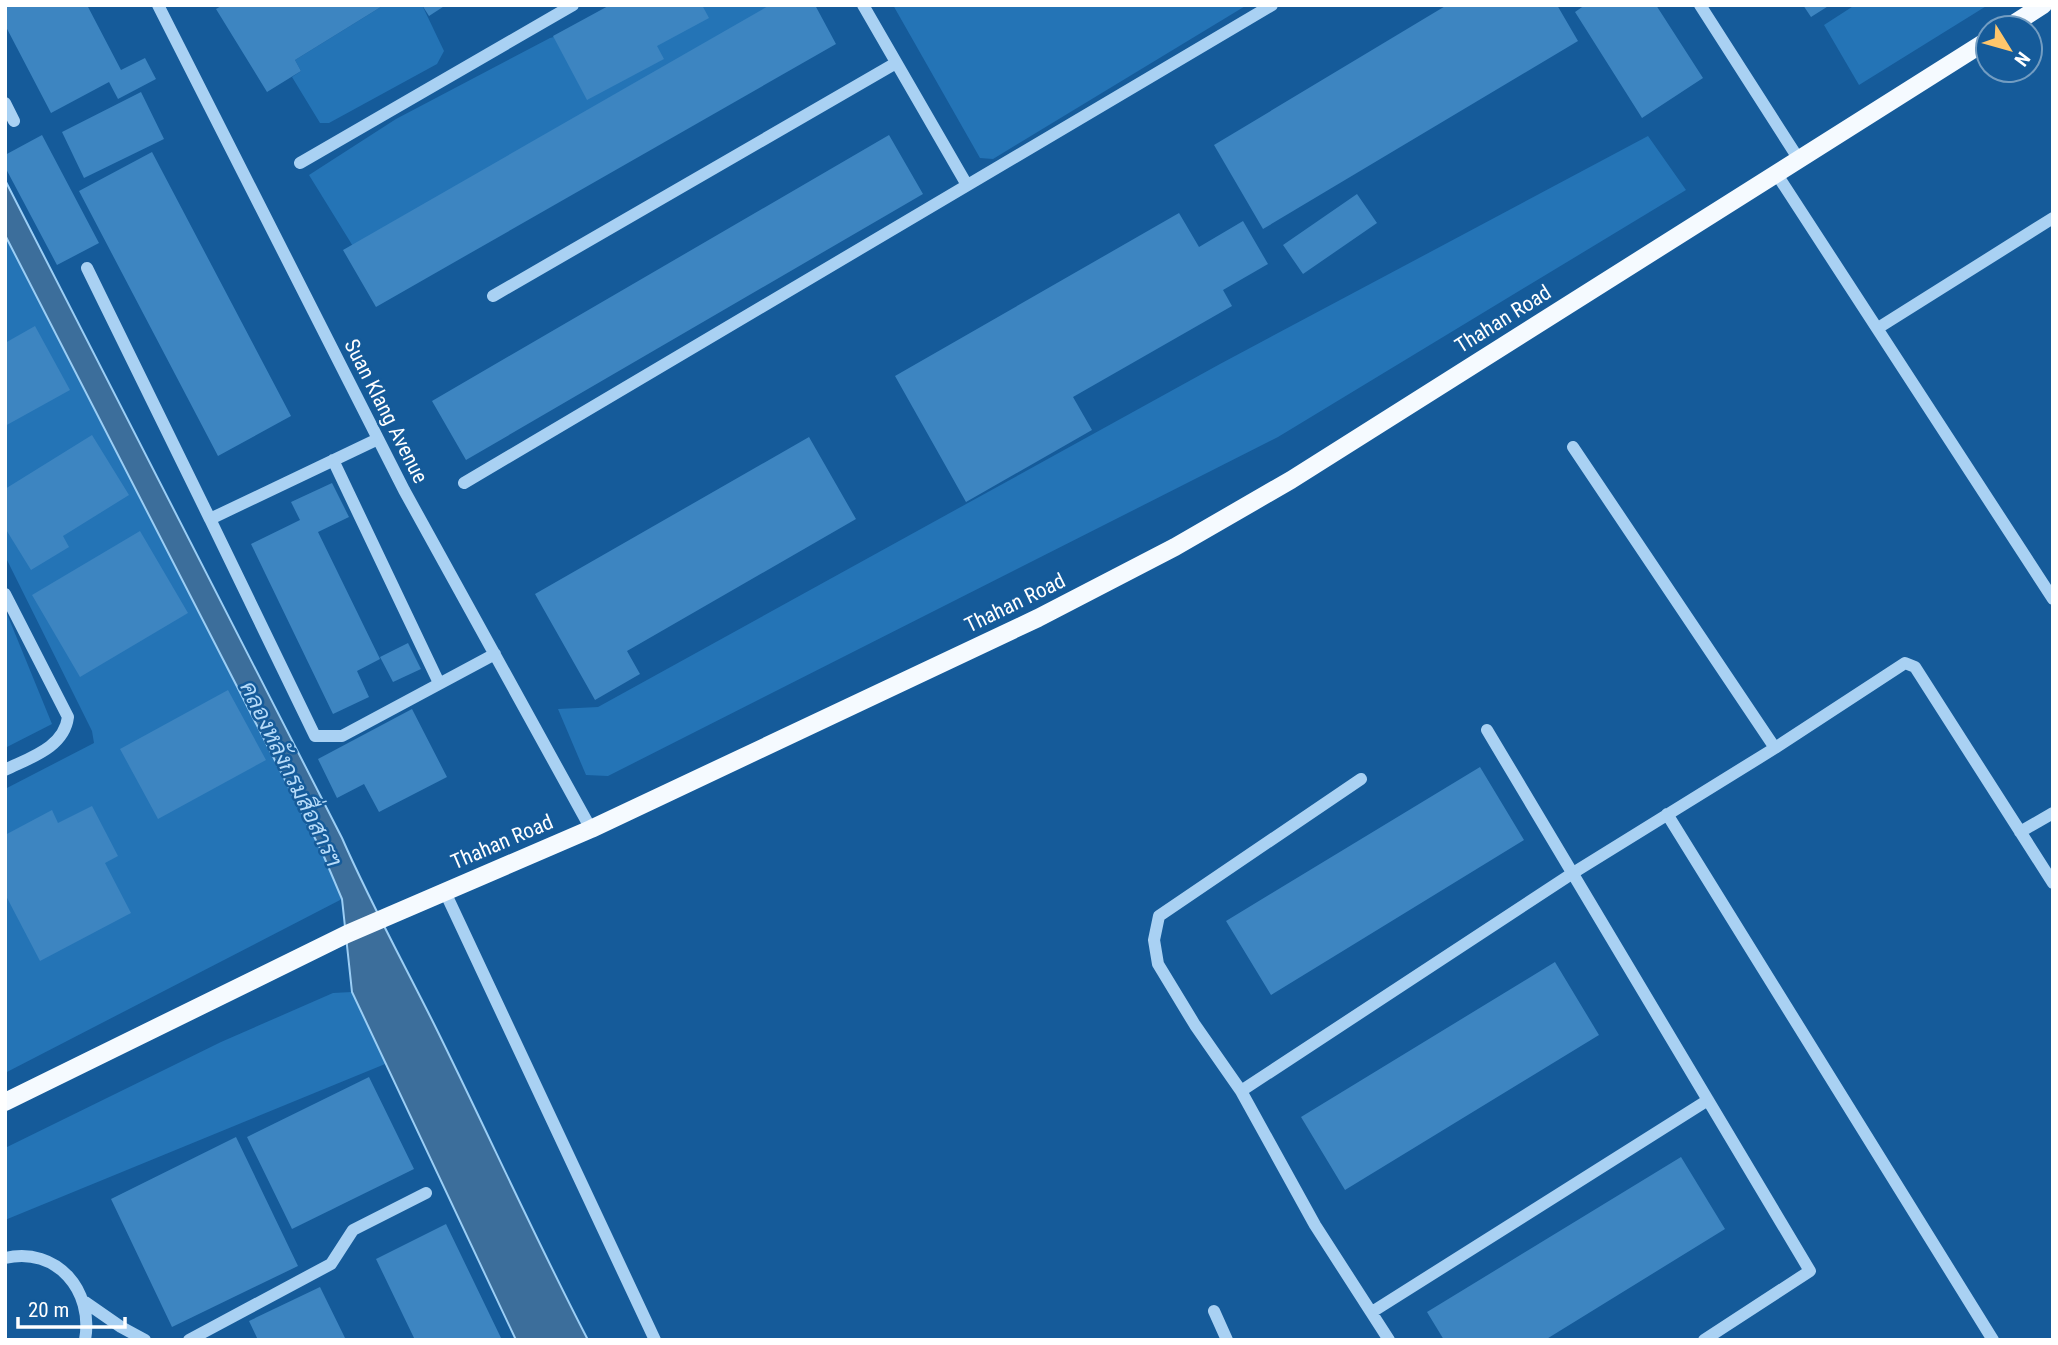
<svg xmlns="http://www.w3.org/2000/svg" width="2058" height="1345" viewBox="0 0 2058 1345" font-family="'Roboto Condensed',Sarabun,sans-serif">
	<rect width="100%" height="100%" fill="#155b9a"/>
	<path fill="#2474b6" d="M384,5H422L444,51L437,64L329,123H320L292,77L301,71L295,60Z
		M676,5H782L359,256L309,175L396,119L550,38Z
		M893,5H1247L993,159L980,158Z
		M1855,5H1988L1859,85L1824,25Z
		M1648,136L1686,190L1278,437L608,776L586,775L558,709L598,707L1220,364Z
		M5,235L322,852L342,899L5,1073V789L94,743L92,731L5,556Z
		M5,609L52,724L5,748Z
		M352,992L390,1062L5,1220V1148L221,1042L333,993Z"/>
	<path fill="#3c6e9b" stroke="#9bcef5" stroke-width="2" d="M5,180L342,838C370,902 403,962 434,1024C486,1129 534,1236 588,1340H516L352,992L342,899L322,852L5,235Z"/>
	<path fill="#3d85c1" d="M5,5H87L121,70L145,58L156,79L118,99L109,82L51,113L5,25Z
		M223,5H384L295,60L301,71L267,92L216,9Z
		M422,5H446L429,16Z
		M610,5H702L709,18L657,46L664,59L587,100L553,36Z
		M770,5H815L836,44L376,307L343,250Z
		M1447,5H1557L1578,41L1263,229L1214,145Z
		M1585,5H1656L1703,78L1642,118L1575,12Z
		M1803,5H1830L1811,17Z
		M141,92L164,139L84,178L62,132Z
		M42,135L99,243L57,265L5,167V155Z
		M889,135L923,194L466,460L432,401Z
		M152,152L291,416L218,456L79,191Z
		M1357,194L1377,223L1303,274L1283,245Z
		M1179,213L1199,247L1243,221L1268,264L1223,290L1232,306L1073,397L1092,430L966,502L895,376Z
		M35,326L70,390L5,426V343Z
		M92,435L129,495L63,536L69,547L31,570L5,528V489Z
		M809,437L856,519L627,651L640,674L595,700L535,594Z
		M332,483L349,517L318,532L380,659L357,671L369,697L333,714L251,544L300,520L291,502Z
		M140,531L188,613L80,677L32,595Z
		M408,643L421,669L393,682L380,657Z
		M228,690L266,760L158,819L120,749Z
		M412,709L447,777L379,812L364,784L337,798L318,759Z
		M1480,767L1524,840L1271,995L1226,921Z
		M92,806L118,856L105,863L131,913L40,961L5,894V835L52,810L58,823Z
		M1555,962L1599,1035L1345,1190L1301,1117Z
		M369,1077L414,1169L292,1229L247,1137Z
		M236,1137L298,1266L172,1327L111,1199Z
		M1681,1157L1725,1229L1545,1340H1444L1427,1312Z
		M446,1224L502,1340H415L376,1259Z
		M320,1287L346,1340H258L249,1321Z"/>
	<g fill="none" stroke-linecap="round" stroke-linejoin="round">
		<path stroke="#a9d1f3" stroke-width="12" d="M158,5L404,490L591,829
			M863,5L967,185
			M1700,5L1798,158
			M5,103L14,121
			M300,163L573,5
			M1776,173L2053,599
			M87,268L210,519
			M493,296L896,63
			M1878,328L2053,218
			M378,439L210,519L315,736H342L495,654
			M1573,447L1775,748
			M333,460L439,683
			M464,483L1272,5
			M5,594L68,717C64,748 29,758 5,770
			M1487,730L1810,1271L1704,1340
			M1361,779L1159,916L1154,940L1158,964L1195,1025L1241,1091L1315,1225L1389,1340
			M1667,814L1993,1340
			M2020,832L2053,813
			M445,892L655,1340
			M1241,1091L1573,873L1775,748L1905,663L1915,667L2053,883
			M5,1258C57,1246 94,1291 85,1340
			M85,1302L121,1327L145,1340
			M1214,1311L1227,1340
			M1372,1312L1708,1100
			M189,1340L331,1264L353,1230L426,1193"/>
		<path stroke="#f5faff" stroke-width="18" d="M2007,28L2043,5
			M5,1102L347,934L591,829L1038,618L1175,547L1291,480L1988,40"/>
	</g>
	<g text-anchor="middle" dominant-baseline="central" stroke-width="5" stroke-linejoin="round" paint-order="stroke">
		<g font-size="21" fill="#fff" stroke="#155b9a">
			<text transform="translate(1503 319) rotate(-32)">Thahan Road</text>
			<text transform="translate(386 411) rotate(63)">Suan Klang Avenue</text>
			<text transform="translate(1015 603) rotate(-26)">Thahan Road</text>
			<text transform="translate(502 842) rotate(-23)">Thahan Road</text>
		</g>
		<g font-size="23" font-style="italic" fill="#b6dbf9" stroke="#155b9a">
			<text transform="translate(291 774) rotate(64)">คลองหลังกรมสื่อสารฯ</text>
		</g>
	</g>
	<rect width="2058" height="1345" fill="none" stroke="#ffffff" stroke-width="14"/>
	<g transform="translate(2009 49) rotate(127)"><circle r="33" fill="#155b9a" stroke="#739dc2" stroke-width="2"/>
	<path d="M0-5L12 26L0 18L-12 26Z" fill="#ffc66b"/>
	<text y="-10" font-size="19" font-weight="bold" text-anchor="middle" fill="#ffffff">N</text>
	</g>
	<path d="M18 1317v10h107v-10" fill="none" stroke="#ffffff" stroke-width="3.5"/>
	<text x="28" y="1317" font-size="21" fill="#ffffff" stroke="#155b9a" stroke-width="5" paint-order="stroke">20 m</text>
</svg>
